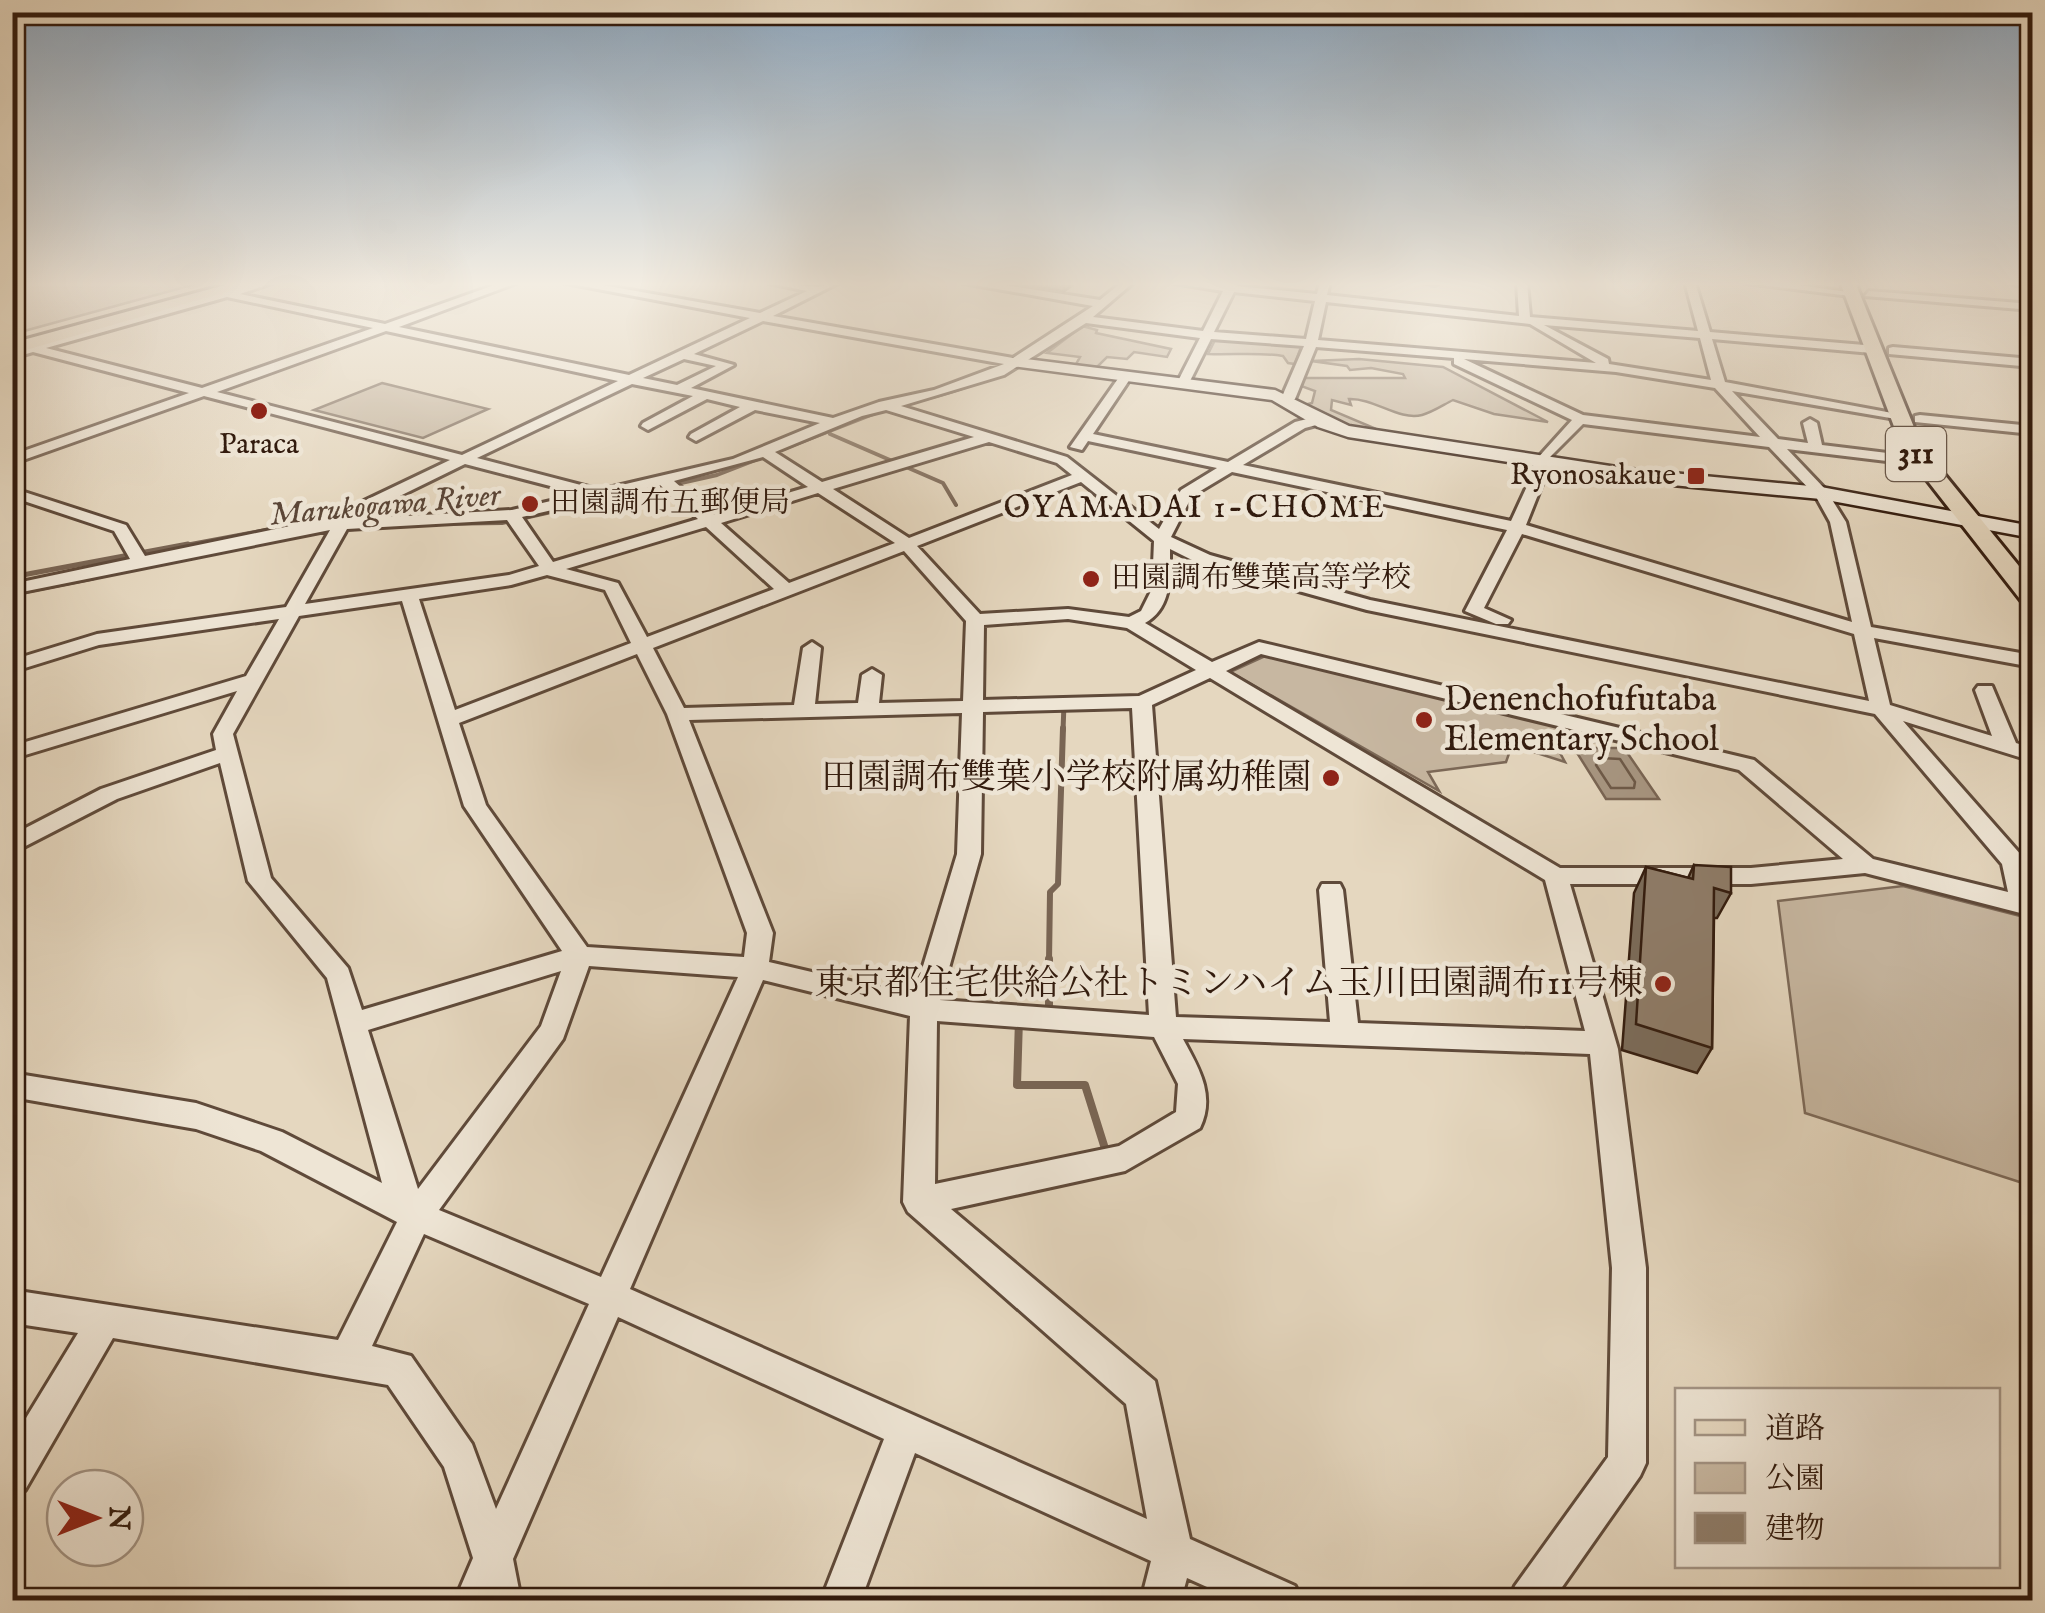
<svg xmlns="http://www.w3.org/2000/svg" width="2045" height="1613" viewBox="0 0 2045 1613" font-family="'IM FELL English','Noto Serif JP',serif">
	<rect width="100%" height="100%" fill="#e5d7bf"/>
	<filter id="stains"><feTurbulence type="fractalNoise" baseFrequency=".002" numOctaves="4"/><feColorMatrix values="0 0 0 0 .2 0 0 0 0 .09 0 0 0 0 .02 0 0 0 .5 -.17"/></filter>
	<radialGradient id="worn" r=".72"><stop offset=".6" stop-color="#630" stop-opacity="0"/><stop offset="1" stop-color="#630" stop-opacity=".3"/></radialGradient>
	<path fill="#c7b7a1" stroke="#7c6958" stroke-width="2.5" d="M13,282H203L13,334Z
		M1089,321L1094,322L1086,327L1097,330L1096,333L1171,349L1167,357L1134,352L1127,359L1107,357L1096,368L1075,366L1080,357L1047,353Z
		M1216,338L1302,344L1295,364L1288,363L1283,356C1257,352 1235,355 1208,354Z
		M1359,359L1443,367L1548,422L1494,414L1453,400C1443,405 1433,412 1422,415C1399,421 1374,398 1349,399L1351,405L1332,400L1331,410L1374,428L1370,431L1340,426L1304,405L1312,403L1315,391L1301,386L1302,378H1405L1403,374L1371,368L1350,370L1347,366L1311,361Z
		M382,383L488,409L423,438L314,410Z
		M1265,656L1544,723L1603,742H1554L1565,762L1512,745L1506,762L1428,772L1439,791L1230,672Z
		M1903,886L2032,919V1186L1805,1113L1778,901Z"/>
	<path fill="#a89783" stroke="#796554" stroke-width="2.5" d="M1574,748H1624L1659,799H1606Z"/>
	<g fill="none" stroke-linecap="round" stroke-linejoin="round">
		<path stroke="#6d5948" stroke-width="2.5" d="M1601,758L1620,759L1635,782L1634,788H1611L1596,765Z"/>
		<path stroke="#796554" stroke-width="4" d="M1086,321L1136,282
			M912,402C973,389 1026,366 1076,328
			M830,434L943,483L956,505
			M431,524L502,523L717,475L881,411
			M341,530L368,528
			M175,547L325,519"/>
		<path stroke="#796554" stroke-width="5" d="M12,577L188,544
			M12,594L93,578
			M1063,731L1064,704"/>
		<path stroke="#796554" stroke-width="6" d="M1049,961L1050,892L1058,884L1063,728"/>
		<path stroke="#796554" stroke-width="8" d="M1049,1013V959
			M1019,1019L1017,1085H1085L1107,1155"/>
		<defs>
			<path id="street" d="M257,282H275L240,294L385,324L503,282H519L399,327L629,375L750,318L561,282H585L760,313L807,291L765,282L817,287L840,282L773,316L1013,358L1093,306L958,282H985L1100,300L1122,282H1134L1093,317L1203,331L1223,291L1168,282H1238L1236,286L1317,294L1320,282H1330L1327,295L1519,316L1517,282H1527L1530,317L1698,331L1685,282H1695L1710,332L1876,346V352L1872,353L1712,339L1725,382L1903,415L1896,419L1732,391L1778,439L1808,443L1803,423L1810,419L1817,423L1822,445L1920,457L1927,461L1920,465L1787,449L1826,490L1846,522L1871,627L2032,655V667L1874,638L1890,705L1992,736L1975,690L1978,686H1992L2016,743L2032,748V761L1903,721L2022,856L2032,895V916L1865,873L1751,884H1570L1618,1049L1646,1268V1463L1640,1476L1553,1600H1509L1515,1586L1608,1457L1612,1268L1590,1054L1183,1039C1198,1067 1216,1095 1200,1128L1125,1171L951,1209L1155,1381L1190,1539L1295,1586L1301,1600H1236L1187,1578L1181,1600H1141L1151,1561L915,1453L861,1600H821L884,1439L618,1317L513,1559L521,1600H455L473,1558L444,1467L388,1385L113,1338L25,1490L12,1496V1441L78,1333L12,1323V1290L338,1340L397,1222L261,1151L196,1129L12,1097V1073L196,1103L282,1132L382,1183L327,978L248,881L220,763L117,799L12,853V835L101,789L216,750L213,734L237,691L12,759V746L246,676L279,619L99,645L12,672V660L97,634L286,607L330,530L12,594V584L130,559L114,531L12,497V488L126,525L145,556L314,521L336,520L341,512L450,460L204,396L12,464V455L189,393L33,352L12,358V350ZM1234,292L1315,301L1306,339L1214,332ZM227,297L373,328L202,388L46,348ZM1326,302L1530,324L1596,363L1318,340ZM763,321L1004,364L934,390L879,402L833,418L691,388L734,365L694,354ZM1086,323L1200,338L1177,383L1183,387L1189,383L1211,339L1304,346L1281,399L1288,403L1295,399L1316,347L1454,358V364L1572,420L1535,461L1542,465L1583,424L1769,447L1815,495L1830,522L1852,622L1526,525L1545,477L1619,478V472L1614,471L1535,469L1511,521L1243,465L1305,428L1320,424L1322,421L1315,417L1295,422L1228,462L1093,434L1132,376L1126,372L1122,373L1070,447L1082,450L1088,441L1217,468L1181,490L1159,529L1067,457L901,406L1004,375ZM1544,325L1700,338L1711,380L1609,364L1608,359ZM386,331L618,381L462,455L217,392ZM684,359L716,366L677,385L643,378ZM1464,359L1616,372L1715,388L1760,437L1583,415ZM632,384L693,396L643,423L641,426L648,430L707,399L740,407L691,434L689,437L696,441L755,410L820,423L733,459L600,490L477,458ZM886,410L974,437L822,482L775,452L862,416ZM989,442L1057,463L1072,475L909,538L833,489ZM763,457L808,487L712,515L674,481ZM465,464L581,494L512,510L353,519ZM1232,472L1507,530L1465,611L1496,624H1508L1511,620L1484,608L1522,534L1854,634L1869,701L1370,600L1210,555L1171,537L1192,496ZM1081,482L1154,541L1152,589L1141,611L1129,617L1068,609L980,614L917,546ZM660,485L698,519L553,562L522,517ZM818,493L895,543L789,583L721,523ZM507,520L539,566L509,575L305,604L347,529ZM706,527L774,589L647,637L618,583L566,569ZM1170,549L1198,563L1367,610L1875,714L2002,864L2008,892L1873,859L1754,760L1259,642L1212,662L1145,623C1172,608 1170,576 1170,549ZM904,551L966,621L963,701L879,703L882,675L872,669L862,675L858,703L815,704L821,648L812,642L803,648L794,705L684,708L653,648ZM547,575L605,590L631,643L455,710L419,599L511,585ZM402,601L464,806L562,951L362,1010L348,968L271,878L233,734L299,616ZM1068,619L1127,628L1196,670L1139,696L983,700L984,625ZM637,654L667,714L747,933L744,957L587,947L486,805L459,723ZM1261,654L1739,770L1843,859L1751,868H1560L1226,671ZM1210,678L1545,880L1585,1031L1358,1023L1343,890L1340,884H1322L1319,890L1330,1022L1176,1017L1152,705ZM1132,708L1149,1015L940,1000L981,854L983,712ZM962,713L957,854L914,996L769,962L773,933L689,720ZM589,966L738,977L601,1277L439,1210L563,1039ZM561,971L541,1026L418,1189L368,1030ZM763,980L910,1016L903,1202L908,1212L1126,1404L1147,1519L630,1289ZM937,1021L1154,1037L1178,1084L1176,1112L1119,1146L935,1184ZM424,1234L589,1304L496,1509L472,1444L411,1356L372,1346Z
				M1422,282H1440L1435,285Z
				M1739,282H1777L1855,293L1850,296Z
				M2004,282H2031L2032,284L2027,287Z
				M1869,291L2032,304V310L1865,296Z
				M1893,347L2032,359V367L1889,354V348Z
				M1920,415L2032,426V434L1915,422V416Z"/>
			<path id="secondary" d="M1018,358L1275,390L1349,426L1630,469L1821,487L2032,526V538L1821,499L1630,481L1348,437L1318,427L1272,400L1012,366V360Z"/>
			<path id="primary" d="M236,282H261L12,354V343Z
				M1840,282H1855L1922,447L2032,582V606L2023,603L1902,448Z"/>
		</defs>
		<use href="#street" stroke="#5f4a3a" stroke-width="6"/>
		<use href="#secondary" stroke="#321b0e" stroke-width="5"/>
		<use href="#primary" stroke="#321b0e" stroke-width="6"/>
		<use href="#street" fill="#eee5d5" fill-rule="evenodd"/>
		<use href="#secondary" fill="#eee5d5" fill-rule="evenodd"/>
		<use href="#primary" fill="#e5d7bf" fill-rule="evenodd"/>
	</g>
	<path fill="#7b6c5b" stroke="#321b0e" stroke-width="2.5" d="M1011,282H1077L1064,291Z
		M1694,865L1731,893L1717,918H1714L1712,1048L1697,1073L1622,1050L1634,893L1646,867L1688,878Z"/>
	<path fill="#64584a" stroke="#321b0e" stroke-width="2.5" d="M1064,282H1077L1064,291Z"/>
	<path fill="#8f7d6a" stroke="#321b0e" stroke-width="2.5" d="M1694,865L1731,867V893L1714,888L1712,1048L1636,1024L1646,867L1693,879Z"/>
	<linearGradient id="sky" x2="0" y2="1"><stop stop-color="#8ea8c0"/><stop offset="0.56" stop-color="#f3ede2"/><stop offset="1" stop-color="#f3ede2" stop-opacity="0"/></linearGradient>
	<rect width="2045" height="508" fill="url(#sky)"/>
	<g fill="#8f2418" stroke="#eee5d5" stroke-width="4">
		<circle cx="259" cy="411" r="10"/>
		<rect x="1686" y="466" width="20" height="20" rx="5"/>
		<circle cx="530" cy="504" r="10"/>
		<circle cx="1091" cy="579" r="10"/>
		<circle cx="1424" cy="720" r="10"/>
		<circle cx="1331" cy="778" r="10"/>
		<circle cx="1663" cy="984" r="10"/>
	</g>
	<g text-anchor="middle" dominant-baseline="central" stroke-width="9" stroke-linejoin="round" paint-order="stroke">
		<g font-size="30" fill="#321b0e" stroke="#eee5d5" text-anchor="start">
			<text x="259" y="445" text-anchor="middle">Paraca</text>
			<text x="1676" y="476" text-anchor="end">Ryonosakaue</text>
			<text x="550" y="504">田園調布五郵便局</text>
			<text x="1111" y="579">田園調布雙葉高等学校</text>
		</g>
		<rect fill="#eee5d5" stroke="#6a584a" stroke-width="2.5" x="1886" y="427" width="60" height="54" rx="8"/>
		<g font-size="32" font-weight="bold" fill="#321b0e">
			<text x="1916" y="454">311</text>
		</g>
		<g font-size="32" font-style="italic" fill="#5b4637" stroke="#eee5d5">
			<text transform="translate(385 506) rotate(-5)">Marukogawa River</text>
		</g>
		<g font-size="32" letter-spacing="2.5" fill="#321b0e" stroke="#eee5d5">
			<text x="1195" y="508">OYAMADAI 1-CHOME</text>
		</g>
		<g font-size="35" fill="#321b0e" stroke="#eee5d5" text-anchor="end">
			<text x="1444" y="700" text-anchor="start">Denenchofufutaba<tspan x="1444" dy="40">Elementary School</tspan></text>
			<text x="1311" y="778">田園調布雙葉小学校附属幼稚園</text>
			<text x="1643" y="984">東京都住宅供給公社トミンハイム玉川田園調布11号棟</text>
		</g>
	</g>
	<rect width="2045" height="1613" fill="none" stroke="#e5d7bf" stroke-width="50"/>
	<rect x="15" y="15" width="2015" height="1583" fill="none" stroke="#321b0e" stroke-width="5"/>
	<rect x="25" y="25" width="1995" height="1563" fill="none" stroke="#321b0e" stroke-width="2.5"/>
	<rect x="1675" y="1388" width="325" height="180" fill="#eee5d5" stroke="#a39485" stroke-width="2.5"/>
	<rect x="1695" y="1420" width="50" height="15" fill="#e5d7bf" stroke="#a39485" stroke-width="2.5"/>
	<text x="1765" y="1438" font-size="30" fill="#321b0e">道路</text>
	<rect x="1695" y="1463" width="50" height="30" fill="#c7b7a1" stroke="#a39485" stroke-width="2.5"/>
	<text x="1765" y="1488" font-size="30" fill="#321b0e">公園</text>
	<rect x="1695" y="1513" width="50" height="30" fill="#8f7d6a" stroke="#a39485" stroke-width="2.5"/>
	<text x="1765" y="1538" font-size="30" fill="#321b0e">建物</text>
	<g transform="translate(95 1518) rotate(90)"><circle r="48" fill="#eee5d5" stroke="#a39485" stroke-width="2.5"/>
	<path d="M0-8L18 38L0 25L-18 38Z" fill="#8f2418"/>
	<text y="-15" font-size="28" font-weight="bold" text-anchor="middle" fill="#321b0e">N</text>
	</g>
	<rect width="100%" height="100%" filter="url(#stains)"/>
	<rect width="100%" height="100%" fill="url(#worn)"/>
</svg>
